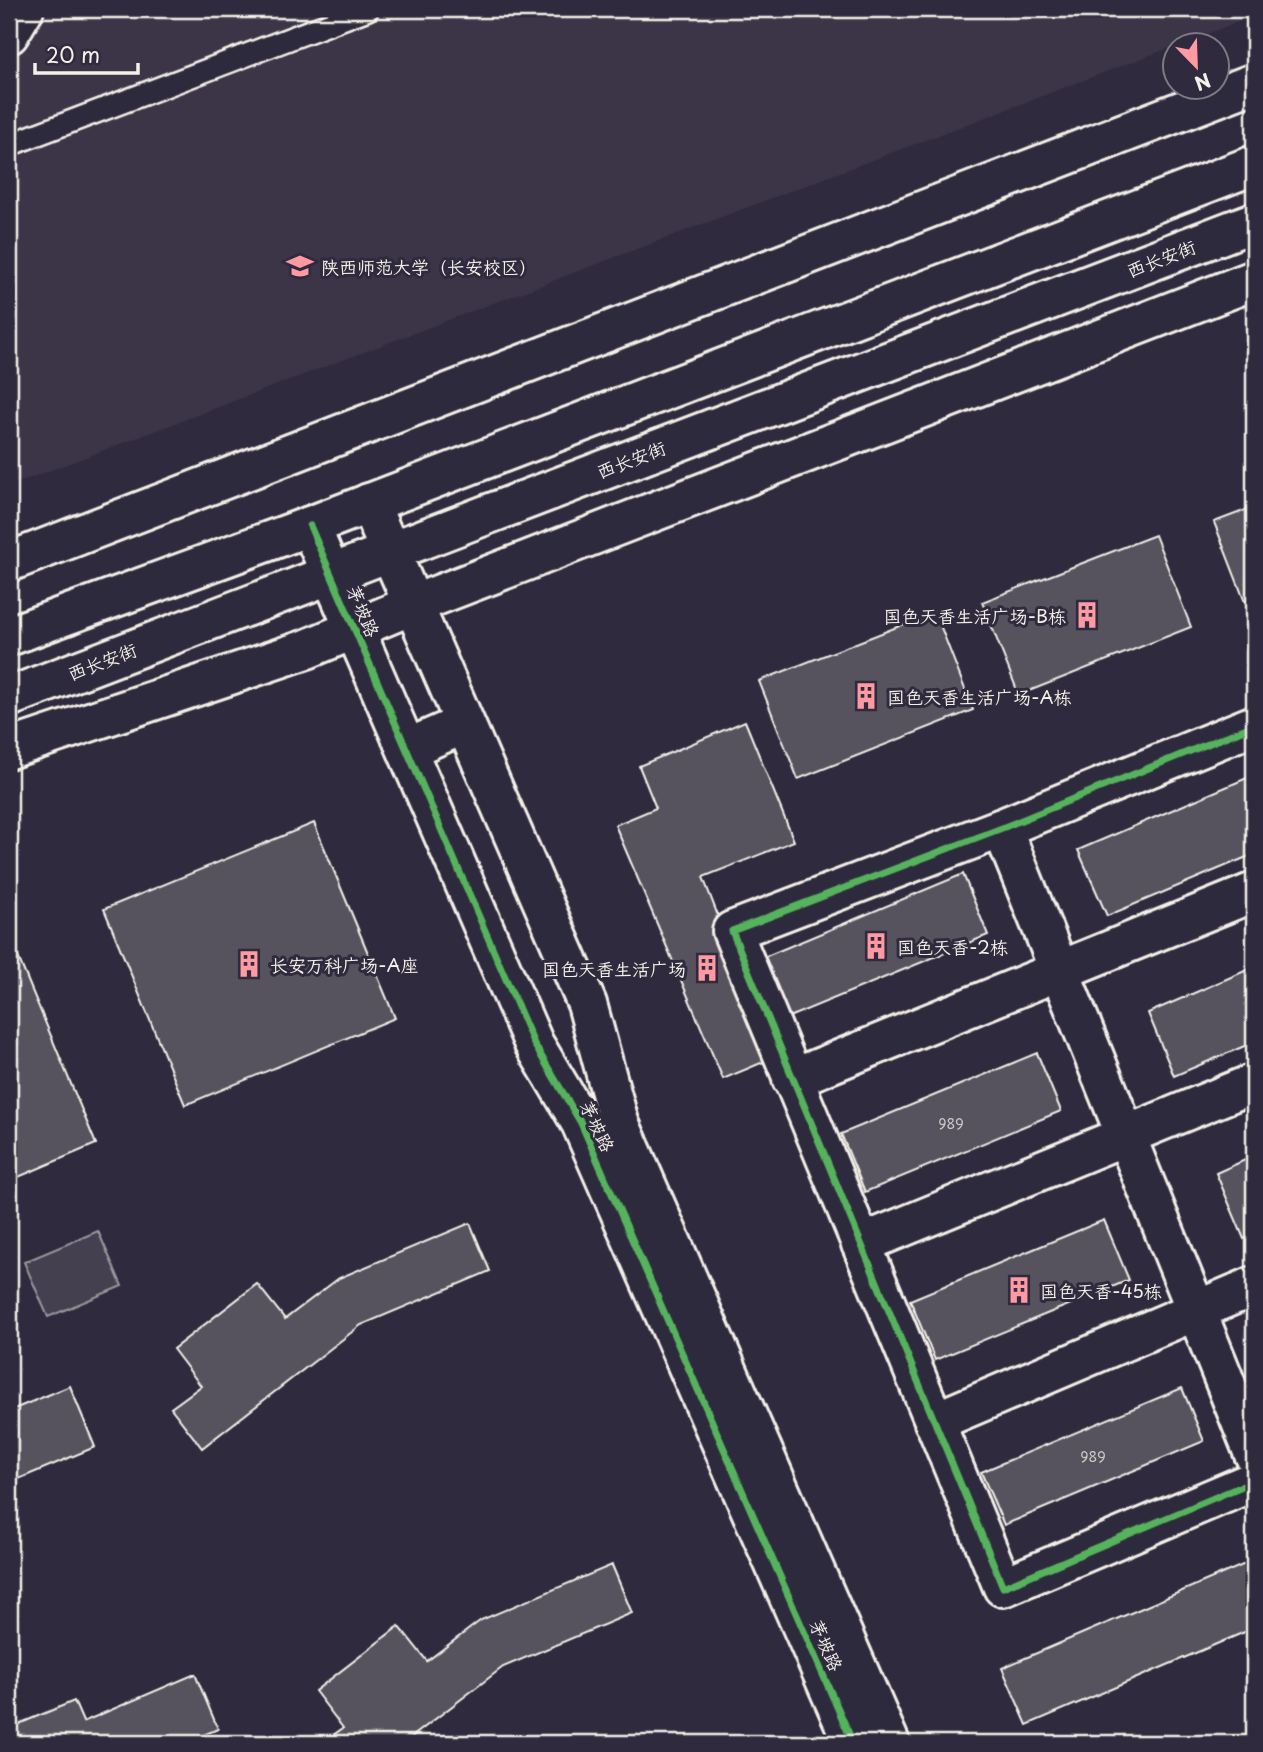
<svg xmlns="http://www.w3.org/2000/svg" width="1263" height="1752" viewBox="0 0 1263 1752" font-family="'Playpen Sans','LXGW WenKai TC',sans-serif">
	<rect width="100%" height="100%" fill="#2f2a3d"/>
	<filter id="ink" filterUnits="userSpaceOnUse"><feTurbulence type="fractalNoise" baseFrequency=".0143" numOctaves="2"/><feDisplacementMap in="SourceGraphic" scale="14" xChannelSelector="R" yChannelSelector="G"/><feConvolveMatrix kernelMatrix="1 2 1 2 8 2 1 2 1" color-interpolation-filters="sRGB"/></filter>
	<g filter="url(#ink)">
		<path fill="#3b3647" d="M9,9H1254V16L9,486Z"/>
		<path fill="#454050" stroke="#9c989c" stroke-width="2" d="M98,1231L122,1286L48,1317L24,1262Z"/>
		<path fill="#56525f" stroke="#f4f1e8" stroke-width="2" d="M1254,507V599L1245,602L1214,522Z
			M1155,535L1191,627L1019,695L982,602Z
			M935,612L973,710L798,779L759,681Z
			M745,721L794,841L703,877L773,1058L723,1079L615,825L656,808L639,766Z
			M1254,775V854L1107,916L1078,850Z
			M314,823L395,1018L185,1105L104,909Z
			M963,874L988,935L789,1017L764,957Z
			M16,952L96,1144L9,1181V955Z
			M1254,967V1042L1174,1076L1148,1013Z
			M1037,1053L1061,1111L865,1192L841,1134Z
			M1254,1156V1235L1244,1239L1216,1173Z
			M1104,1220L1129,1280L935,1360L910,1300Z
			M470,1223L490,1271L361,1325L202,1448L171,1408L201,1386L173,1349L257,1284L285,1319L339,1278Z
			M70,1386L95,1447L9,1483V1411Z
			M1182,1388L1204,1441L1004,1525L981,1472Z
			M1245,1564L1254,1585V1628L1027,1725L1002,1668Z
			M612,1565L632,1613L503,1667L404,1743H322L343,1728L315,1691L399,1626L427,1661L481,1620Z
			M195,1674L218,1729L184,1743H9V1728L74,1701L83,1722Z"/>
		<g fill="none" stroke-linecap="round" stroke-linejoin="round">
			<defs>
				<path id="lane" d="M9,145L368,9"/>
				<path id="street" d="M9,34L24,9
					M1254,725L1002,828L732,931L1003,1587L1254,1481
					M1002,828L1254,1454
					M792,1079L1254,892
					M861,1244L1254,1083
					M934,1422L1254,1286"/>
				<path id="secondary" d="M369,503L587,1004L619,1122L890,1743
					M310,526L534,1044L581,1123L853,1743
					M9,562L1254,83
					M9,749L307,649L412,605L1254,280
					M407,749L464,724"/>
				<path id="primary" d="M9,636L310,526L1254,165
					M9,697L1254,222"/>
			</defs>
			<use href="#lane" stroke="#f4f1e8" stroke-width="26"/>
			<use href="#street" stroke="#f4f1e8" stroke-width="44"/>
			<use href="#secondary" stroke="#f4f1e8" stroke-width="44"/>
			<use href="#primary" stroke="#f4f1e8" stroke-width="44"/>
			<use href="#lane" stroke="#2f2a3d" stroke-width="21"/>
			<use href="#street" stroke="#2f2a3d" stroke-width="38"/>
			<use href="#secondary" stroke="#2f2a3d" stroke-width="38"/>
			<use href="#primary" stroke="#2f2a3d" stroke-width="38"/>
			<defs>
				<path id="cycleway" d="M310,526L534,1044L581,1123L853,1743
					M1254,725L1002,828L732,931L1003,1587L1254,1481"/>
			</defs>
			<use href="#cycleway" stroke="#2f2a3d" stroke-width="11"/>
			<use href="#cycleway" stroke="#56b35d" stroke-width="7"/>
		</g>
	</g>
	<defs>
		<symbol id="university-bare" viewBox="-9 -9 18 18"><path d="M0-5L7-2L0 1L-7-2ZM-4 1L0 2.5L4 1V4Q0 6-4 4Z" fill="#ff9aa2" stroke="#2f2a3d" stroke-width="2.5" paint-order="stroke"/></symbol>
		<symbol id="building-bare" viewBox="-9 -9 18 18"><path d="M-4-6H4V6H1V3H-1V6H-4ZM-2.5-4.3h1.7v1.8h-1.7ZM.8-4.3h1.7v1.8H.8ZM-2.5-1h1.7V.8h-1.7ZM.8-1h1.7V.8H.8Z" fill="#ff9aa2" stroke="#2f2a3d" stroke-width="2.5" paint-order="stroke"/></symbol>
	</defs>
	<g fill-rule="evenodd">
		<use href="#university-bare" x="281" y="247" width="38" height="38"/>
		<use href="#building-bare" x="1068" y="596" width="38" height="38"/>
		<use href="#building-bare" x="847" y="677" width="38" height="38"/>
		<use href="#building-bare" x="857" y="927" width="38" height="38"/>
		<use href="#building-bare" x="230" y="945" width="38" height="38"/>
		<use href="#building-bare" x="688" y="949" width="38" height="38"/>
		<use href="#building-bare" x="1000" y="1271" width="38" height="38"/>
	</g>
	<g text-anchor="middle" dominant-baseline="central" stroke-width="6" stroke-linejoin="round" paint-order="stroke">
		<g font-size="14" fill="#ccc9c6">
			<text x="951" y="1123">989</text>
			<text x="1093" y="1456">989</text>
		</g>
		<g font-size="18" fill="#f4f1e8" stroke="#2f2a3d">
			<text transform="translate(1161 258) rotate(-21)">西长安街</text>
			<text transform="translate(631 459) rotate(-21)">西长安街</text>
			<text transform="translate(364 611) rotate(67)">茅坡路</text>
			<text transform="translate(102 661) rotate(-21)">西长安街</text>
			<text transform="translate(598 1126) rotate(64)">茅坡路</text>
			<text transform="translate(827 1645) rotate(66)">茅坡路</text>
		</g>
		<g font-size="18" fill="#f4f1e8" stroke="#2f2a3d" text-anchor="start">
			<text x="321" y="266">陕西师范大学（长安校区）</text>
			<text x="1066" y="615" text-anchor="end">国色天香生活广场-B栋</text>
			<text x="887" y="696">国色天香生活广场-A栋</text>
			<text x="897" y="946">国色天香-2栋</text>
			<text x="270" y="964">长安万科广场-A座</text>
			<text x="686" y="968" text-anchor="end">国色天香生活广场</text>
			<text x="1040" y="1290">国色天香-45栋</text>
		</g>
	</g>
	<rect width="1263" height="1752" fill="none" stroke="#2f2a3d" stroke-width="35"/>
	<rect x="18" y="18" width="1228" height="1717" fill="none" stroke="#f4f1e8" stroke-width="2.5" filter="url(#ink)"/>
	<g transform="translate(1196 66) rotate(157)"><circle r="33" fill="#2f2a3d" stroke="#7e7a81" stroke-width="2"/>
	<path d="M0-5L12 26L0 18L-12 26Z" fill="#ff9aa2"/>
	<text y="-10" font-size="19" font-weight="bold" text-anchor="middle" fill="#f4f1e8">N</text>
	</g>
	<path d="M35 63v10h103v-10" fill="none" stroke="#f4f1e8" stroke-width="3.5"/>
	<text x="46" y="63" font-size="21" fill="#f4f1e8" stroke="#2f2a3d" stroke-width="5" paint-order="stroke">20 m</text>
</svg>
